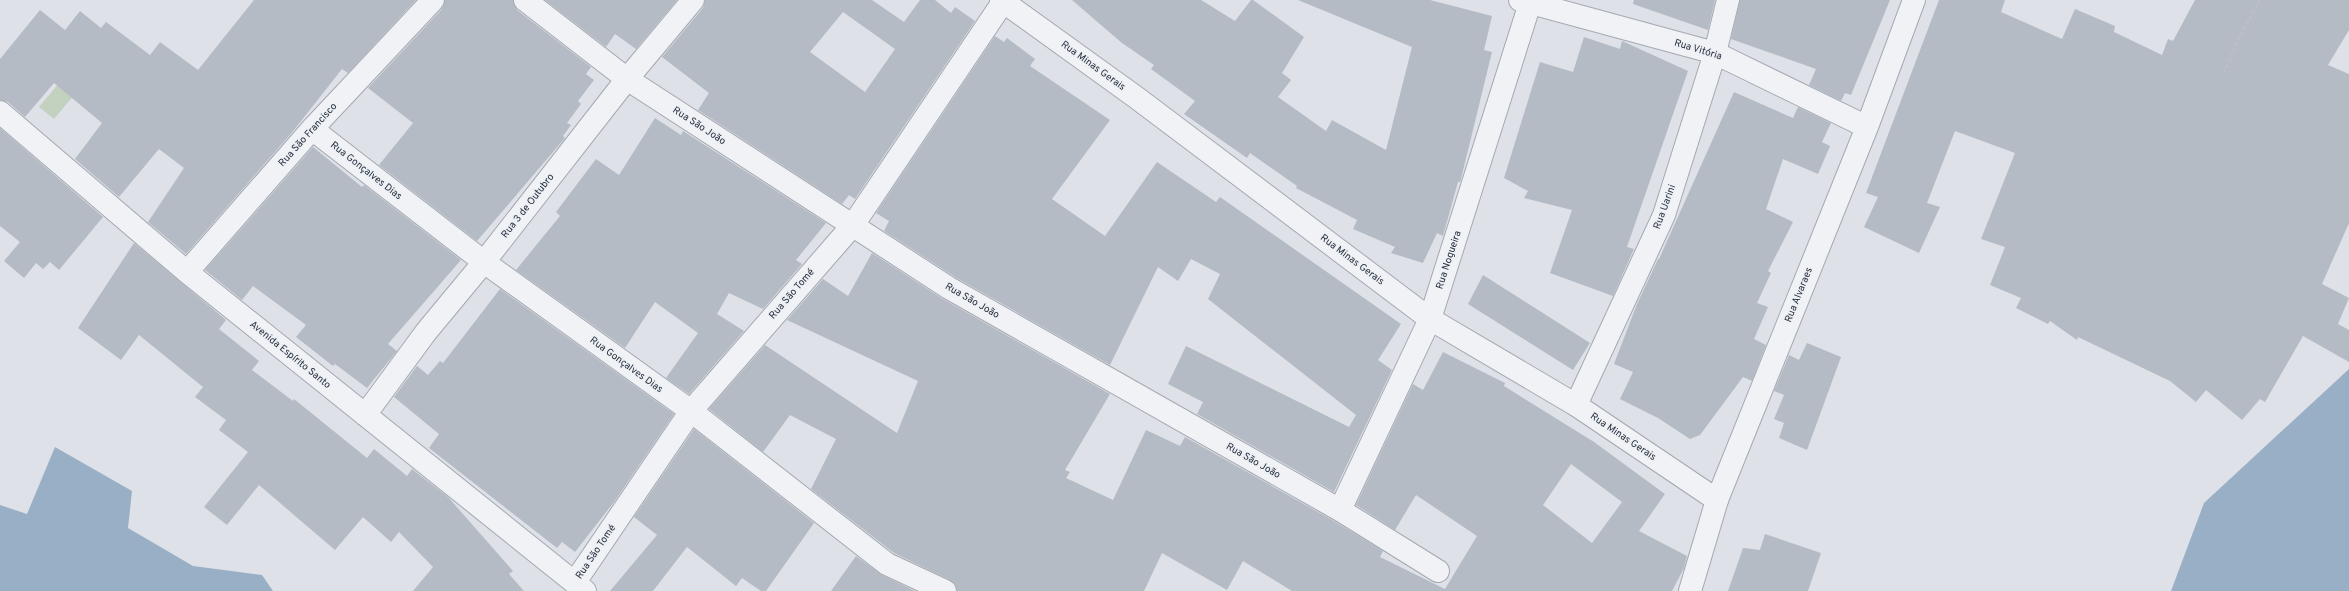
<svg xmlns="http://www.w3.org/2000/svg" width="2349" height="591" viewBox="0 0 2349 591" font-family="Overpass,sans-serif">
	<rect width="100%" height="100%" fill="#dee1e7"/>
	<path fill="#c3d1bf" d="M76,63L90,76L54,119L39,107Z"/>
	<path fill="#99afc6" d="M2349,369V591H2171L2204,503Z
		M55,447L132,491L128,528L193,566L262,575L273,591H0V505L27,514Z"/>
	<path fill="#b5bbc4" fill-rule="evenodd" d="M254,0H416L348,73L342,69L294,130L186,254L148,222L184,168L159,149L119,197L75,159L102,123L54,83L25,117L8,102L0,100V59L40,10L65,30L80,11L101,28L106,22L150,55L160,42L198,70Z
		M445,0H513L517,10L591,67L586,74L594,80L578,101L581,104L567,123L571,125L563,136L565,138L477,241L379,165L413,123L368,88L442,9Z
		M545,0H677L636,49L615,34L606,47Z
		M705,0H872L904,22L920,0H935L951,13L955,7L975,21L855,199L849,195L842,204L698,110L709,93L662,57L703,8ZM843,12L895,49L865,92L810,52Z
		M1072,0H1201L1235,21L1251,0H1253L1304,37L1282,73L1291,80L1278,97L1326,131L1332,120L1386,150L1412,47L1298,0H1430L1492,16L1484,50L1492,52L1461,179L1460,182H1458L1443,236L1437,233L1423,263L1391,253L1395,247L1353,229L1357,220L1296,188L1297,186L1250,153L1247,158L1184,114L1195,101L1151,69L1154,65L1122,43Z
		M1634,0H1715L1708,30L1633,4Z
		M1740,0H1890L1851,95L1845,93L1841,101L1809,85L1816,69L1731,39Z
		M1939,0H2005L2001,12L2062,39L2075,9L2115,26L2114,32L2162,55L2168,39L2173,41L2195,0H2349V30L2328,65L2349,74V223L2322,284L2349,298L2338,324L2349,330V362L2303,336L2265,402L2260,399L2242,420L2206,390L2196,402L2170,381L2078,337L2077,340L2050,321L2048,324L2016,308L2021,298L1990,285L2005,247L1981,239L2015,153L1955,131L1927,203L1940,207L1919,253L1864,227L1878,197L1866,193Z
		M995,36L1004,42L1007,38L1035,59L1030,66L1110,120L1052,199L1105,236L1157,162L1216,202L1220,197L1401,324L1378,360L1392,370L1334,492L1197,414L1203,402L1168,384L1186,346L1349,427L1356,415L1208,299L1220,274L1191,259L1178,281L1158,267L1110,365L955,277L884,231L889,221L876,213Z
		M1584,37L1620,49L1622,41L1688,71L1627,247L1634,249L1613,296L1550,273L1572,210L1524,198L1528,191L1504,178L1540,62L1573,72Z
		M1734,92L1793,118L1798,107L1831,123L1822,142L1830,146L1818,174L1783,159L1766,209L1793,222L1768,271L1771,273L1757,303L1768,307L1754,339L1766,345L1752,381L1743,377L1700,435L1690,439L1658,418L1620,399L1633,372L1614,364L1637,304L1658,259H1659Z
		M655,118L681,135L683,131L826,223L796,260L802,264L763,309L729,293L717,314L744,331L689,394L666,378L698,333L655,302L625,348L516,270L560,216L556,212L596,159L619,175Z
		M0,128L103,217L59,270L50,262L43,269L36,263L24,278L4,261L20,242L0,226Z
		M313,147L362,187L364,185L461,260L388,344L397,351L367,388L335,364L333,366L296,337L306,325L253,286L242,300L205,270Z
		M134,243L226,320L219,329L259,361L252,370L293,401L294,399L367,458L374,449L407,476L412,469L448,497L513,571L509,574L524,591H413L433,567L399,532L391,542L363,517L335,550L259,485L227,525L204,507L248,452L219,430L226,420L195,397L203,387L139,335L121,360L78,328Z
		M872,253L943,299L1110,394L1065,470L1070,472L1066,478L1113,500L1146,430L1180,446L1185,437L1334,521L1383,551L1380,557L1445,589L1477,536L1416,495L1395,530L1356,505L1413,384L1423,390L1443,352L1505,383L1504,386L1594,442L1665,494L1639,531L1687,556L1684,568L1672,591H1292L1243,561L1227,590L1162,553L1144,591H957L955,584L950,580L894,553L811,489L836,439L790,415L763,452L709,409L765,345L897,433L918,381L787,320L823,279L848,296ZM1571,464L1622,502L1592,543L1543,505Z
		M1483,275L1590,343L1573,370L1468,304Z
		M500,289L674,414L614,502L575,552L562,542L557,548L429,448L439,434L394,397L417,366L428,375L440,361L443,363Z
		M1807,343L1841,357L1807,450L1779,438L1784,423L1774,419L1784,395L1774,391L1789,355L1799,360Z
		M694,429L814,523L766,591H761L742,578L736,586L687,547L653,591H610L657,535L634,517Z
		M1765,534L1821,553L1808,591H1728L1743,548L1760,550Z
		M856,556L882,575L915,591H831Z"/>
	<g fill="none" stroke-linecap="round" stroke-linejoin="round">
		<defs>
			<path id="minor" d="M525,0L627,79L949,288L1340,510L1438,571
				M1520,0L1715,53L1867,127
				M0,112L187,272L585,591
				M312,129L484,262L691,411L887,564L945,591
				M187,272L312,129L433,0
				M1576,405L1664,215L1715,53L1728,0
				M365,415L426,332L484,262L627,79L693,0
				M1340,510L1430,319L1531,0
				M575,582L691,411L853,225L1003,2
				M1690,591L1717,500L1867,127L1914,0"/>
			<path id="tertiary" d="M1001,0L1137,98L1430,319L1576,405L1717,500"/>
		</defs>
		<use href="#minor" stroke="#a4a8b1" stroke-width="24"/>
		<use href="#tertiary" stroke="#a4a8b1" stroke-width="24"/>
		<path stroke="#bcbfc5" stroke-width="2.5" stroke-dasharray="3 3" stroke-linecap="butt" d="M2224,73L2238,40L2260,0"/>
		<use href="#minor" stroke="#f0f2f5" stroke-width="22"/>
		<use href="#tertiary" stroke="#f0f2f5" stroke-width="22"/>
	</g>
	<g text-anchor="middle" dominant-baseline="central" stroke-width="3" stroke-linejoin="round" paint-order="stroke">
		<g font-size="10" fill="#282f3d" stroke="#edf0f5">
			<text transform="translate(1698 50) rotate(17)">Rua Vitória</text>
			<text transform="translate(1093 66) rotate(36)">Rua Minas Gerais</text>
			<text transform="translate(699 126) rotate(33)">Rua São João</text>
			<text transform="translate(308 135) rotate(-48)">Rua São Francisco</text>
			<text transform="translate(366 171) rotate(38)">Rua Gonçalves Dias</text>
			<text transform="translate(528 206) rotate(-52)">Rua 3 de Outubro</text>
			<text transform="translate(1665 207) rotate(-70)">Rua Uarini</text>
			<text transform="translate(1352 260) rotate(37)">Rua Minas Gerais</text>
			<text transform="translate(1449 260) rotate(-72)">Rua Nogueira</text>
			<text transform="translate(792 294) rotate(-49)">Rua São Tomé</text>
			<text transform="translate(1799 295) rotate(-68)">Rua Alvaraes</text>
			<text transform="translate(972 301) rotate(30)">Rua São João</text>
			<text transform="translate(290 355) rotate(39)">Avenida Espírito Santo</text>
			<text transform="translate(626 365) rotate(36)">Rua Gonçalves Dias</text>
			<text transform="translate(1623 437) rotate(34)">Rua Minas Gerais</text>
			<text transform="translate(1253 461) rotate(30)">Rua São João</text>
			<text transform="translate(596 552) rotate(-56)">Rua São Tomé</text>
		</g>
	</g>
</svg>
